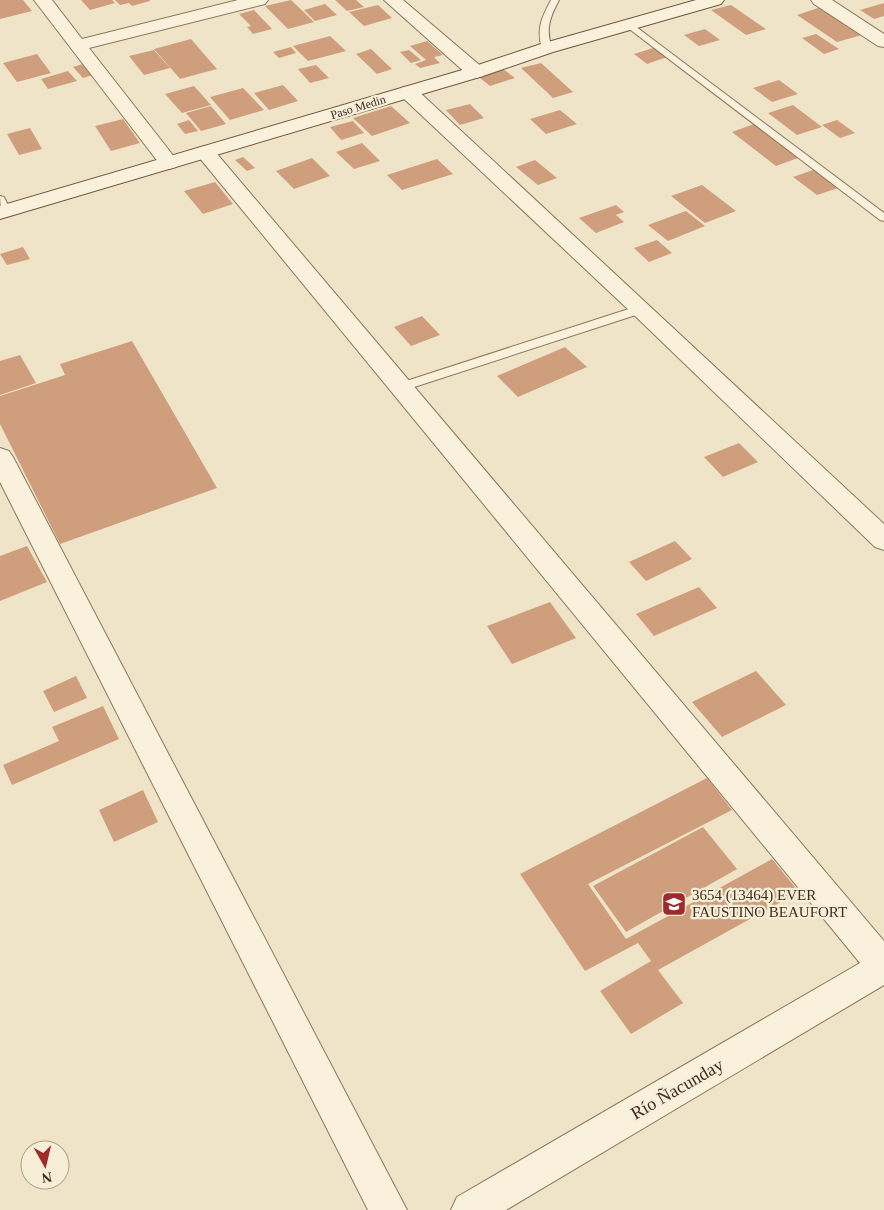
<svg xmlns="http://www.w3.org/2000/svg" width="884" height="1210" viewBox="0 0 884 1210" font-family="'Times New Roman',serif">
	<rect width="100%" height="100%" fill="#f0e4c8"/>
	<path fill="#cf9f7d" d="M0,0H23L32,11L0,19Z
		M81,0H112L115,3L90,10Z
		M115,0H150V1L132,6L129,3L120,5Z
		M291,0L314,22L288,29L265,6Z
		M335,0H356L364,7L347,11Z
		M884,3V16L874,19L860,10Z
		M325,4L337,15L315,21L304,10Z
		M378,5L392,18L364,26L349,12Z
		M731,5L766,29L746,35L711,10Z
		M821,7L862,35L837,42L797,15Z
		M254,10L272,29L253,34L247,27L251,26L239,14Z
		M705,29L720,40L699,46L684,35Z
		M816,34L839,49L824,54L802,38Z
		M330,36L346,51L308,61L293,46Z
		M191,39L217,69L180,79L154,49Z
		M427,41L443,55L434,57L440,63L420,68L415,64L426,60L410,46Z
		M291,47L296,53L279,58L273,52Z
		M653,48L667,57L647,64L634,54Z
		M371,49L392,69L377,74L356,54Z
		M154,50L170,68L144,75L129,56Z
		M409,50L421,60L411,63L400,52Z
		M37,54L51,73L17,82L3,63Z
		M541,63L573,92L553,98L521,68Z
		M83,64L93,75L83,78L73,67Z
		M316,65L329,78L310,83L298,69Z
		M499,66L515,78L490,86L475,74Z
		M68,71L77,81L48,89L41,79Z
		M779,80L798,94L772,102L753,88Z
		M283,85L298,101L269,110L254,93Z
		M194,86L211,105L182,113L165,94Z
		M243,88L264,110L230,120L210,97Z
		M470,104L484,118L460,125L446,110Z
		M793,105L822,127L797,135L768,113Z
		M211,106L226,124L201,131L186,113Z
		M391,106L410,123L372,136L353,118Z
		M560,110L577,124L546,134L530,119Z
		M123,119L140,143L111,151L95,126Z
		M189,120L198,131L185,134L177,124Z
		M837,120L855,133L840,138L822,125Z
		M353,121L364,133L341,140L330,127Z
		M754,124L798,158L776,166L732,132Z
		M30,128L42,149L19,155L7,134Z
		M362,143L380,161L354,169L336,152Z
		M243,157L255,168L247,171L235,160Z
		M312,158L330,176L294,189L276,171Z
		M437,159L453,174L402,190L387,175Z
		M535,160L557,178L538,185L516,167Z
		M813,170L838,188L817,195L793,177Z
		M215,182L233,204L203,214L184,191Z
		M702,185L736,211L705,223L671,196Z
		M616,205L624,212L616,215L624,222L596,233L579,218Z
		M686,211L705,226L668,241L648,225Z
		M657,240L672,253L649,262L634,248Z
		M23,247L30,259L7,265L0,254Z
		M422,316L440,335L411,346L394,327Z
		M132,341L217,488L60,544L0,424V396L65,375L60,364Z
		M565,347L587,367L518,397L497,376Z
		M20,355L36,383L0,395V361Z
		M739,443L758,462L723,477L704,457Z
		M675,541L692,559L646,581L629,562Z
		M27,546L47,582L0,601V556Z
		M699,587L717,608L654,636L636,614Z
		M550,602L576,638L512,664L487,626Z
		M756,671L786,705L722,737L692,702Z
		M76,676L87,698L54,712L43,691Z
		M103,706L119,739L12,785L3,765L59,741L52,727Z
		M707,778L732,810L588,884L626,939L772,859L799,892L658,970L683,1003L631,1034L600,991L651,961L638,943L585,971L520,874Z
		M143,790L158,822L114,842L99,810Z
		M703,827L737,869L626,932L593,886Z"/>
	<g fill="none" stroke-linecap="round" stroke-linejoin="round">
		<defs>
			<path id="lane" d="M551,0H559C550,17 545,29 552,48L547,51L542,48C536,29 542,17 551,0Z
				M631,23L884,213V221L880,220L628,28L627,26Z
				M0,196L4,197L11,211L10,213L6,214L1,211Z
				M641,305L645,306L647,309L645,312L405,390L401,391L395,387L397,384Z"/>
			<path id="street" d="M34,0H52L82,39L238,0H268L265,4L89,48L179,163L176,167L169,169L162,167Z
				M384,0H403L483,68L485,72L483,76L476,78L469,76Z
				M811,0H832L884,34V47L878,46L814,4Z
				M408,86L415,88L884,524V550L875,547L633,314L401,96L399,92L401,88Z
				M205,146L212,148L884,941V985L506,1210H451L457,1197L860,963L198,156L195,152L198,148Z
				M0,448L9,451L13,457L407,1210H368L0,482Z"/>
			<path id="secondary" d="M696,0H724L721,4L553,52L483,76L0,219V206L469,68L541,44Z"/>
		</defs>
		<use href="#lane" stroke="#8d765c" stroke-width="2"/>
		<use href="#street" stroke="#8d765c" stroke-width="2"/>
		<use href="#secondary" stroke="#6f573f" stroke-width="2"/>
		<use href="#lane" fill="#faf1dc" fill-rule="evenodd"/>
		<use href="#street" fill="#faf1dc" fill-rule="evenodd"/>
		<use href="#secondary" fill="#faf1dc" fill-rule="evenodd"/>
	</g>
	<defs>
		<symbol id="school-square" viewBox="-11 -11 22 22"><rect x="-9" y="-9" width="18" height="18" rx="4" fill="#9e2a2b" stroke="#f7eed8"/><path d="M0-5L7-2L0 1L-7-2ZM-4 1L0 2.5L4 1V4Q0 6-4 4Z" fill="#fff"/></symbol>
	</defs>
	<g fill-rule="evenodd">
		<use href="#school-square" x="660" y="890" width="28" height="28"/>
	</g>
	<g text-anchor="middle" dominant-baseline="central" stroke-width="4.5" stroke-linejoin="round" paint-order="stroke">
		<g font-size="12" fill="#3d2e20" stroke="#f7eed8">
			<text transform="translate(358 107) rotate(-17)">Paso Medin</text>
		</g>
		<g font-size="15" fill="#3d2e20" stroke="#f7eed8" text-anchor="start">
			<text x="692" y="895">3654 (13464) EVER<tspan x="692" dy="17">FAUSTINO BEAUFORT</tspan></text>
		</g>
		<g font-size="18" fill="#3d2e20" stroke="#f7eed8">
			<text transform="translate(677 1089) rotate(-30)">Río Ñacunday</text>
		</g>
	</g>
	<g transform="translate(45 1165) rotate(172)"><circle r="24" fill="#f7eed8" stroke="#ada18e"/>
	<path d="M0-4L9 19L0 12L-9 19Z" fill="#9e2a2b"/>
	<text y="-8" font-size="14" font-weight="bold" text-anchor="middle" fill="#3d2e20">N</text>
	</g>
</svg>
